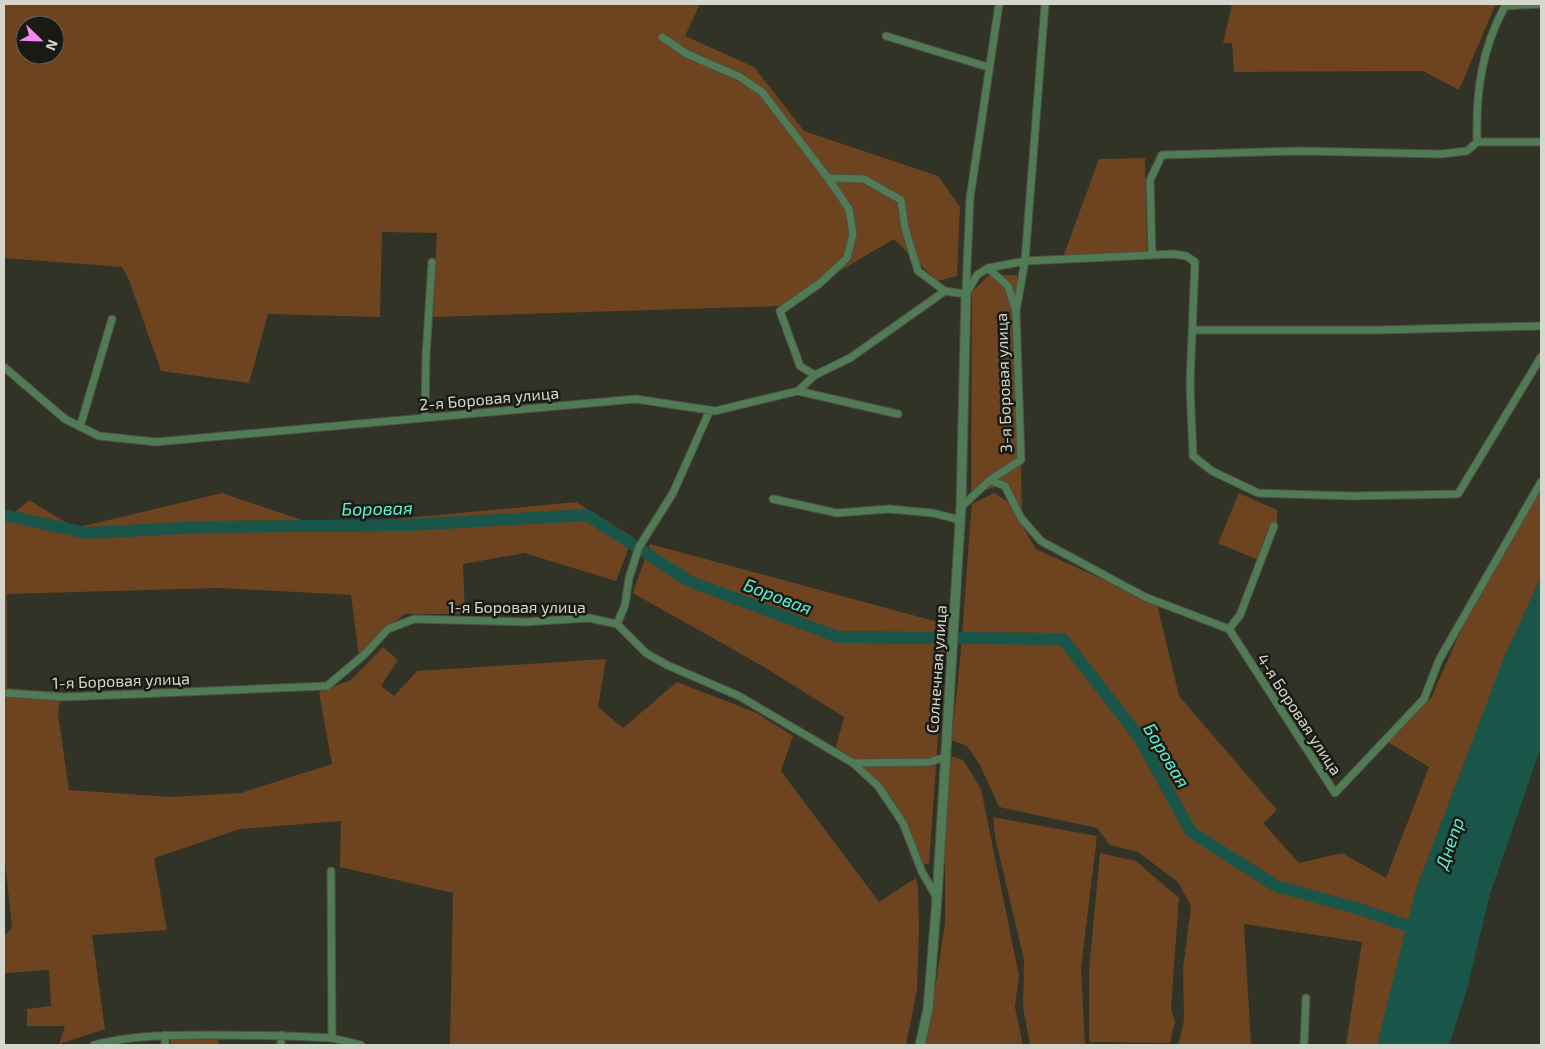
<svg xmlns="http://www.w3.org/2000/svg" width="1545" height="1049" viewBox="0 0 1545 1049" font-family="'Exo 2',sans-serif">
	<rect width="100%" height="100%" fill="#303325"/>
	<path fill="#6e431f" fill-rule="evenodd" d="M4,4H700L685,36L754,67L804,131L938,176L960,207L957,276L937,281L894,239L780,306L433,317L437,233L382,232L380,317L268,314L249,383L161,371L129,280L122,267L4,258ZM25,25H55V55H25Z
		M1232,4H1504L1495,6L1459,90L1423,71L1234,72L1232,43H1223Z
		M1145,158L1147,252L1063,257L1099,159Z
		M989,275H1017L1022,510L1002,485L971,494L972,292Z
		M1541,487V576L1416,889L1377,1045H1346L1362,942L1244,924L1251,1045H1176L1179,1042L1184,1020L1183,969L1191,906L1178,882L1138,852L1110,845L1097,828L999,807L980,765L967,746L951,740C962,662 965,582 972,504L994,493L1008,502L1036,549L1157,604L1179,696L1277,810L1263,823L1299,863L1342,853L1386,878L1429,767L1386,741L1384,738L1431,698L1461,630Z
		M222,493L320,526L576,502L633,537L616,581L524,553L463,564L465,614H405L374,639L359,657L351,595L220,588L7,594V688L58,692L60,700L58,714L69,790L170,797L241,793L332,764L319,692L351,680L383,647L398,660L381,686L394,696L417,671L606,659L598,707L623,728L677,682L757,713L793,736L781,771L879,902L916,878L918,887L919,929L917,990L906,1045H450L453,893L340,867L341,821L240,829L154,858L167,930L92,935L105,1029L59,1044L65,1026H27V1009L51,1006L49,970L4,973V935L12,928L4,853V514L11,516L29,500L75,528Z
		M1239,493L1277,510V524L1261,561L1218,543Z
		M650,544L949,625L942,682L929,863L923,865L898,808L865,769L835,750L844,717L764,667L633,593Z
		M951,756L963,760L981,789L1019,976L1015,1007L1023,1045H924L931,1015L945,923V849Z
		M993,817L1097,836L1081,968L1085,1045H1030L1023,1007L1024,960L995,837Z
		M1100,853L1136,861L1179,898L1171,1008L1175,1021L1170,1043L1089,1042V970Z
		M219,1034L218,1045H170L171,1035Z"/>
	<path fill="#1a5549" d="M1541,576V747L1490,894L1467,989L1449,1045H1377L1416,889L1503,660Z"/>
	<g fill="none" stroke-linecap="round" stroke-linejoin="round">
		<path stroke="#1a5549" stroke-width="12" d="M4,515L86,533L202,527L406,525L587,515L689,581L838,637L1063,639L1139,737L1191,832L1276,886L1356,908L1423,931"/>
		<defs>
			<path id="minor" d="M886,36L988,67
				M662,37L687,54L740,77L762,92L828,178L864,179L901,200L905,228L918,271L945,291
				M1477,142C1476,92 1481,50 1505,6L1541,4
				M1152,254L1150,180L1162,155L1300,151L1441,154L1467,151L1477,142H1541
				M966,291L970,198L999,4
				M966,294L977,275L988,268L1025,261L1173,254L1186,256L1195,262L1190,384L1193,456L1212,471L1258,493L1352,496L1458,494L1541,357
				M1016,311L1025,261L1045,4
				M1192,330H1380L1541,326
				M4,367L65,419L99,436L156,442L636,399L715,411L798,391L815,375L850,358L945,291L966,294
				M815,375L800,366L780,311L819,284L847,258L853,234L849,209L828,178
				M798,391L898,414
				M425,417L426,356L432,262
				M80,427L112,319
				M990,480L1005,486L1021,518L1041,541L1145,597L1229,629L1335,793L1424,699L1439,660L1541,482
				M773,499L837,513L889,509L933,513L960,520
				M961,507L990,480L1021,460L1016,311L1008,286L988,268
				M617,624L625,605L629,578L639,547L673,493L710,410
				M1229,629L1240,615L1274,526
				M4,693L65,697L327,686L365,654L388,629L414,619L525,622L589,618L617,624L646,653L667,665L739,696L853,763L878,786L903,823L922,872L937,898
				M853,763L930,762L945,757
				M331,871L332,1038L361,1045
				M94,1045C132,1035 172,1035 212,1035C252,1035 292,1036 332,1038
				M165,1045V1035
				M281,1045V1035
				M1304,1045L1306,998"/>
			<path id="tertiary" d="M920,1045L928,1009L937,898L961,506L966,294"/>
		</defs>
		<use href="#minor" stroke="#4e5143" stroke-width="9"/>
		<use href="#tertiary" stroke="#4e5143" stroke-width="11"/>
		<use href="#minor" stroke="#507b55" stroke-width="7"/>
		<use href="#tertiary" stroke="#507b55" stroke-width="9"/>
	</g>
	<g text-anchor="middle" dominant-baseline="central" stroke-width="5" stroke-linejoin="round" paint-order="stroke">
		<g font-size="16" fill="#d5d7ce" stroke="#191a13">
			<text transform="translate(1003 383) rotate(-92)">3-я Боровая улица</text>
			<text transform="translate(489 398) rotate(-5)">2-я Боровая улица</text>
			<text x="517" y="606">1-я Боровая улица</text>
			<text transform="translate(936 669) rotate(-86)">Солнечная улица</text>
			<text transform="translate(121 680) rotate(-2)">1-я Боровая улица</text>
			<text transform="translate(1300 714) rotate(57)">4-я Боровая улица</text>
		</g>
		<g font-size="18" font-style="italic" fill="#5af3d5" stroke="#191a13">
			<text transform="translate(377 508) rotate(-1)">Боровая</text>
			<text transform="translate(778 596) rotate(21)">Боровая</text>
			<text transform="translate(1167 755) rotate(59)">Боровая</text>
			<text transform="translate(1449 843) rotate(-71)">Днепр</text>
		</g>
	</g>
	<rect width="1545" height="1049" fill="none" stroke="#d5d7ce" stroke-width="10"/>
	<g transform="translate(40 40) rotate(113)"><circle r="24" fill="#191a13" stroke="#64665e"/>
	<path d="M0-4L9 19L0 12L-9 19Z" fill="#f489f0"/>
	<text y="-8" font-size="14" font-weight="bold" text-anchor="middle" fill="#d5d7ce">N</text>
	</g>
</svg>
